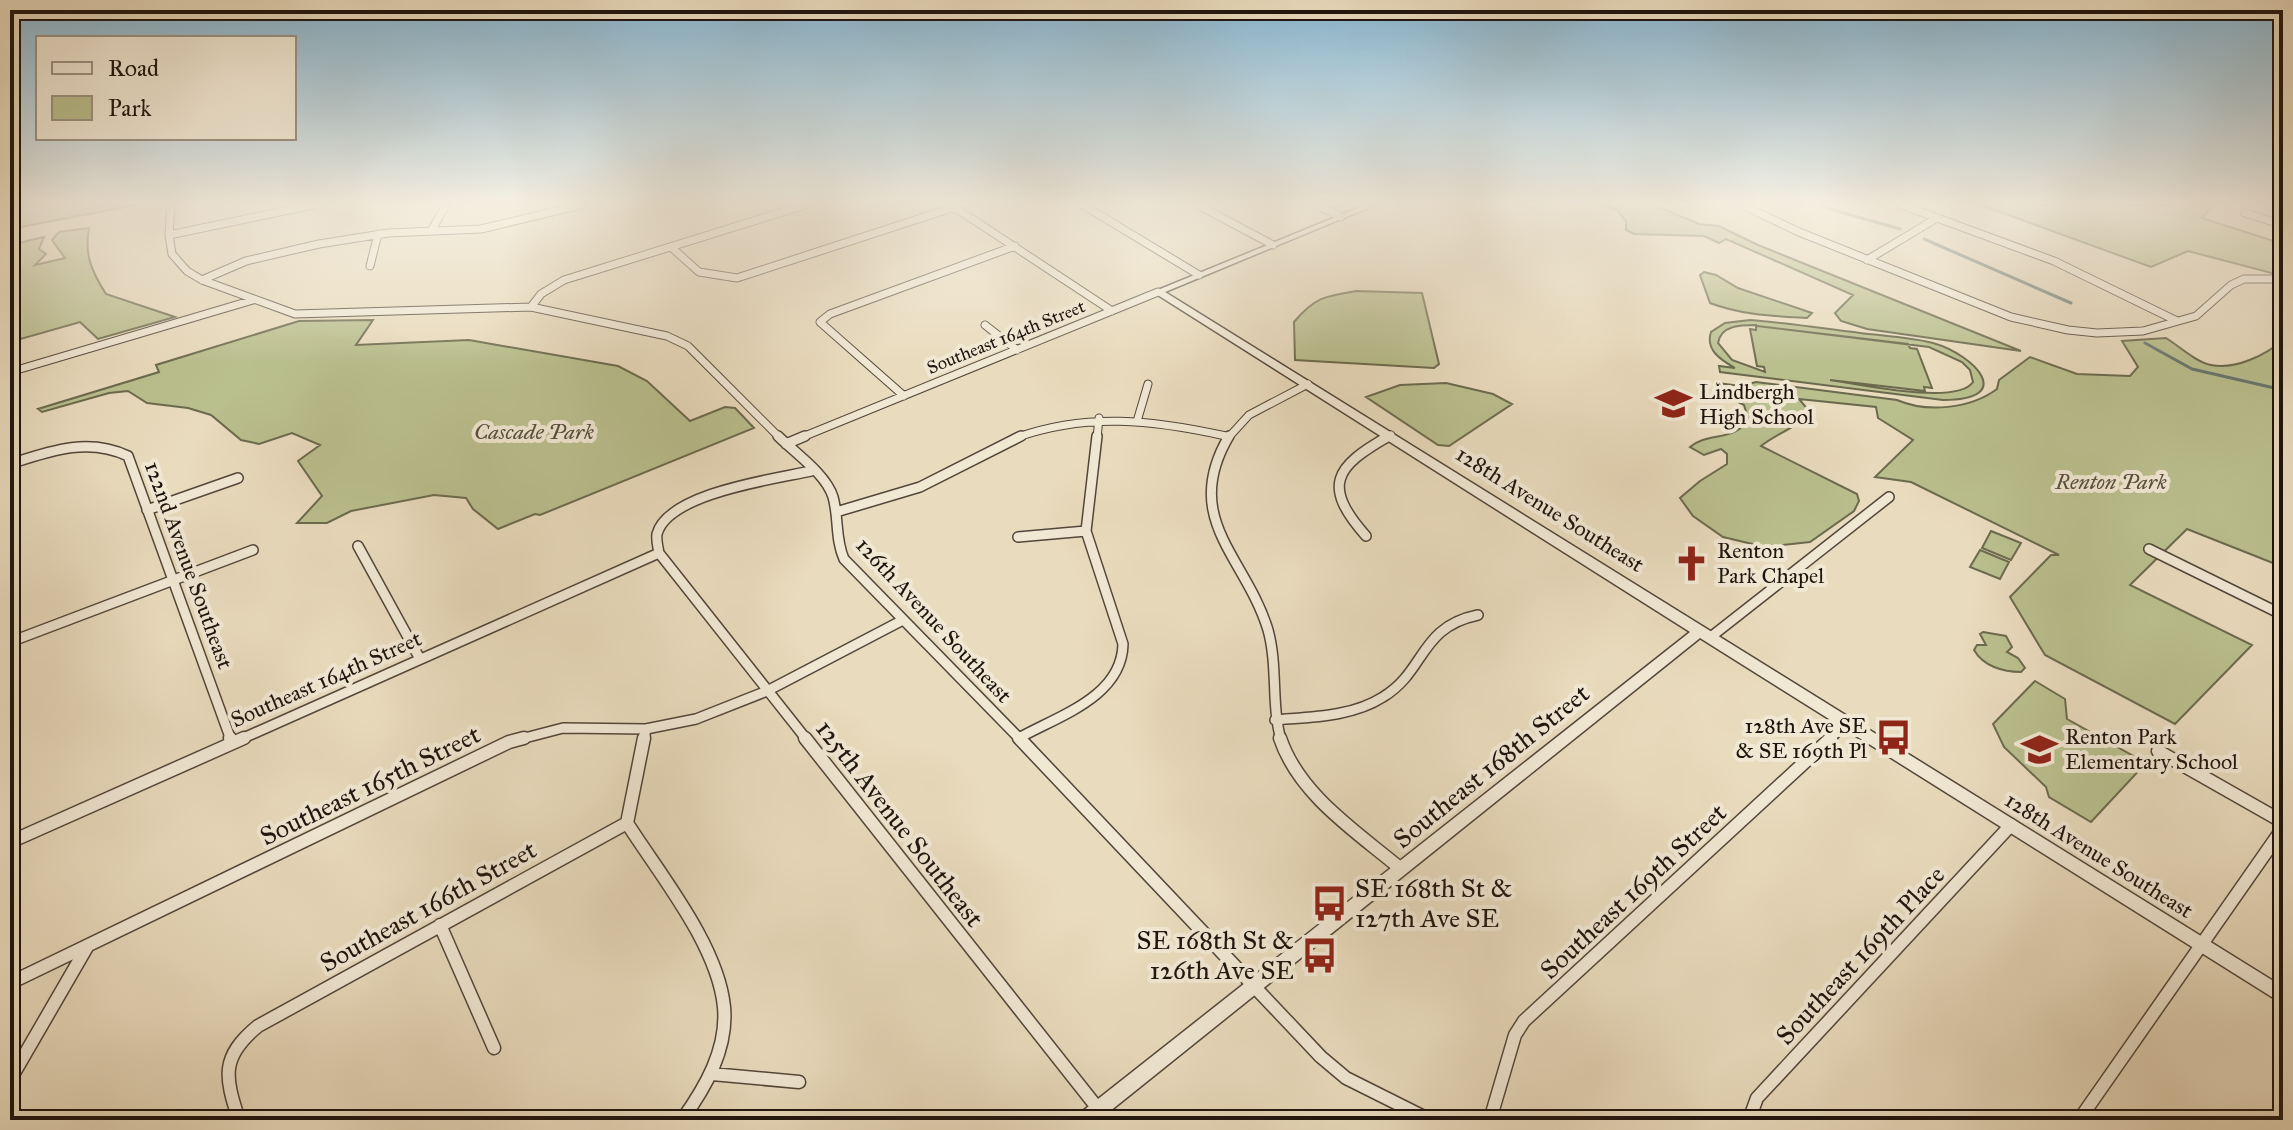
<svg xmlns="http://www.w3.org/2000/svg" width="2293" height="1130" viewBox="0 0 2293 1130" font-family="'IM FELL Great Primer',serif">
	<rect width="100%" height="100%" fill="#e9dbbd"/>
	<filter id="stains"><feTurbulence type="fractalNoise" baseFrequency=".0025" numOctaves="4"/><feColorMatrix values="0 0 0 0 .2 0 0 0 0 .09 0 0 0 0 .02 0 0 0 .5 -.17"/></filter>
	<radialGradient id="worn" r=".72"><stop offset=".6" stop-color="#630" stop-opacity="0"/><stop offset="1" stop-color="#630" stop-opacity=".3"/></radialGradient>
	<path fill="#babf8e" stroke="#6c6a4e" stroke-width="2" fill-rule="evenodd" d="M10,205H136L10,229Z
		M1604,205H1654L1699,224L1719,226L1758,245L2021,351L1867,329L1841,321L1835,313L1853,295L1726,239L1719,243L1704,236L1634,234L1626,230V221L1617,210Z
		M1981,205H2214L2202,218L2283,244V276L2188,251L2151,267Z
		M89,228C84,255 92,272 106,294L175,317L98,339L80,322L10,342V245L44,237L39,249L46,254L35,265L65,258L52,240L59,232Z
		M1704,272L1716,275L1738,288L1812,313L1807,318C1774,316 1741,315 1710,303L1700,275Z
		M1356,291L1422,293L1439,364L1434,368L1295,360L1294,322C1315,297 1325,296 1356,291Z
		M373,320L356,345L469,340L618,366L647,381L690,421L725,407L735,408L754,428L540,515L535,514L498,529L473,509L466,498L434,495L351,511L327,523H297L322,496L298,461L320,445L292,433L259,444L241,440L211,415L188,408L147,403L128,391L109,393L42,412L38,409L159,372L156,365L299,321Z
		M1750,320C1787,323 1823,328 1860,333C1884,336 1909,337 1933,343C1975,355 2017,400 1943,400L1720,372L1719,366L1735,368C1721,360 1705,350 1711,332L1725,323ZM1756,325V330L1750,329L1757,366L1764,367L1765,372L1732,360L1718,343C1721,325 1741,325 1756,325ZM1757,326L1929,347L1962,362L1970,370L1973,382C1957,406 1858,384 1830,380L1925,391L1924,387L1932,388L1917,349L1910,348L1908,344Z
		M2166,338C2179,346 2196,362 2211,365C2235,370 2266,355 2283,340V567L2187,529L2130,585L2252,645L2175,724L2045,655L2010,597L2051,555H2059L1911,482L1875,477L1913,440L1878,418L1876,407L1799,399L1810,412C1797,428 1777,433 1761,446L1857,494L1859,501L1854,511L1810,542L1765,547L1723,537L1693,516L1680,498L1700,481L1727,464V454L1721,449L1704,455L1690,447C1708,431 1736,443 1748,418L1744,405L1721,393L1717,383L1741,386L1756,382L1897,400C1927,413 1970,409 1997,389L1999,380L2030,357L2077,374L2130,376L2138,367L2122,341Z
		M1446,383L1493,394L1512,404L1449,446L1438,445L1366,397L1400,385Z
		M1991,531L2021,543L2011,560L1982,548Z
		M1980,550L2009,562L2000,579L1970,567Z
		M1983,632L2006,636L2012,647L2007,652L2018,658L2025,668L2021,672C2003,672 1983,666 1974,650L1977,645H1986L1980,634Z
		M2035,681L2065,699L2067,719L2146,763L2091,822L2049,797L2046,787L2004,747L1993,724Z"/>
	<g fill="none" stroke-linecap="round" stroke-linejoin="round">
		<path stroke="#677871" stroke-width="3" d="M1823,207L1900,229
			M1924,239L2071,303
			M2145,343L2192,369L2283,390"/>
		<defs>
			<path id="minor-far2" d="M171,205L169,235L172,254L187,271L202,280L295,314L531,307L667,336L688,346L780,438
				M951,205L1112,311
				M1083,205L1199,275
				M1198,205L1273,245
				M1317,205L1341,217
				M1742,205L1799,232L2011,317L2068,330L2097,333L2143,331L2196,316L2231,285L2244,279H2283
				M1902,205L2054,261L2177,321
				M2245,213L2283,225
				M431,231L446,205
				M169,235L313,205
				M671,247L699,272L737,278L955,207
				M1867,260L1937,218
				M370,266L378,234
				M202,280L246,261L319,244L388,233L481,229L581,205
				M531,307L541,294L564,280L805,205
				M985,325L1017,350
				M10,372L253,300
				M904,396L820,322L830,314L1015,246
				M1138,418L1148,384
				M800,438L1158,292
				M1015,438C1087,412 1153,420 1226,436
				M1097,438L1099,418
				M1228,438L1249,415L1308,384
				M1385,438L1391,435"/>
			<path id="minor-far1" d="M778,436C795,453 826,474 833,497C839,518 835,539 844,559L1021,740
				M1229,436C1180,519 1246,557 1268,630C1278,666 1271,704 1281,740
				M786,444L805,436
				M10,464C50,451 88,437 128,456L231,740
				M147,510L238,478
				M836,512L920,487L1021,436
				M1366,536C1322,486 1334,467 1389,436
				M1018,537L1086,531
				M358,546L420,659
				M2149,549L2283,615
				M659,553L807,740
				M659,553C658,547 656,540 657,534C668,493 775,479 811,471
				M1712,636L1889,497
				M10,642L253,550
				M1275,720C1310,717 1352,717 1383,697C1426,671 1419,627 1478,615
				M1019,738C1058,716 1122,697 1123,644L1086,531L1097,436
				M239,740L659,553
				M517,740L563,728L646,729L696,719L767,691L901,621
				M644,740L646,729
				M1828,740L1848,722"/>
			<path id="minor" d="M230,738L232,743
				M644,738L627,823C660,875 718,945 724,1007C728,1049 705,1088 682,1120
				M805,738L1107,1120
				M1019,738L1321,1057L1346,1078L1430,1120
				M1280,738C1299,795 1357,832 1401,869
				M2158,751L2283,822
				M10,811L15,840
				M10,842L244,738
				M440,925L494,1048
				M10,983L509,742L524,738
				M712,1074L799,1082
				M10,1080L87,947
				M239,1120C225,1077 220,1057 258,1026L627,823
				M1490,1120L1515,1035L1524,1021L1831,738
				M1749,1120L1757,1098L2011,825
				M2079,1120L2283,828"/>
			<path id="tertiary" d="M1365,205H1375L1165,292L2283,987V1004L1700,638L1099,1120H1076L1079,1114L1690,632L1153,292Z"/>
		</defs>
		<use href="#minor-far2" stroke="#52463a" stroke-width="9"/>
		<use href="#minor-far1" stroke="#52463a" stroke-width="12"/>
		<use href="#minor" stroke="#52463a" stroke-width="15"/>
		<use href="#tertiary" stroke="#52463a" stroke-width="3"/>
		<use href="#minor-far2" stroke="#f1e8d4" stroke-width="7"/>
		<use href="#minor-far1" stroke="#f1e8d4" stroke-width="9"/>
		<use href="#minor" stroke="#f1e8d4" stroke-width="12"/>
		<use href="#tertiary" fill="#f1e8d4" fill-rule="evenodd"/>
	</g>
	<linearGradient id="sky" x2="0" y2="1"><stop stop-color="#87b7d3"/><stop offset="0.56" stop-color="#f5efe1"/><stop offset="1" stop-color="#f5efe1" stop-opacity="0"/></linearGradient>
	<rect width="2293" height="363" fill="url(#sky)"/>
	<defs>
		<symbol id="school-bare" viewBox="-9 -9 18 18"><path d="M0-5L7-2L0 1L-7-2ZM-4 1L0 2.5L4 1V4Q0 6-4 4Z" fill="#8f2418" stroke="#f1e8d4" stroke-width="2.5" paint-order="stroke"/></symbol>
		<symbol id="church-bare" viewBox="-9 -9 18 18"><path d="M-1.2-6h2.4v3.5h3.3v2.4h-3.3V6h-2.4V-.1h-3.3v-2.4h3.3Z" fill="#8f2418" stroke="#f1e8d4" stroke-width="2.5" paint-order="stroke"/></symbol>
		<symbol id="bus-bare" viewBox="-9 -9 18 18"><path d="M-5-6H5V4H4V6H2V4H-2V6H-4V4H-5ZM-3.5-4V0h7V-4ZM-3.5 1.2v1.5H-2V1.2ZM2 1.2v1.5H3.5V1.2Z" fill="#8f2418" stroke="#f1e8d4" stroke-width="2.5" paint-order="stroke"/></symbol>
	</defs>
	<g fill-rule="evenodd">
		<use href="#school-bare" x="1648" y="378" width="51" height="51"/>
		<use href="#church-bare" x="1666" y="538" width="51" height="51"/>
		<use href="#bus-bare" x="1868" y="712" width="51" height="51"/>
		<use href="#school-bare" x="2014" y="724" width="51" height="51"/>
		<use href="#bus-bare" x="1304" y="878" width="51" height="51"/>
		<use href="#bus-bare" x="1294" y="930" width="51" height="51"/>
	</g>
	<g text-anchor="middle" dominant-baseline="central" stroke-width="8" stroke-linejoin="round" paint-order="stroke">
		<g font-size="18" fill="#1f140e" stroke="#f1e8d4">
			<text transform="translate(1006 337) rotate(-22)">Southeast 164th Street</text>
		</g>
		<g font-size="22" fill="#1f140e" stroke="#f1e8d4" text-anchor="start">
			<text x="1699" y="391">Lindbergh<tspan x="1699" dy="25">High School</tspan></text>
			<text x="1717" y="550">Renton<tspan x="1717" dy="25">Park Chapel</tspan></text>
			<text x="1867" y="725" text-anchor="end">128th Ave SE<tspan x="1867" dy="25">&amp; SE 169th Pl</tspan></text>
			<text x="2065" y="736">Renton Park<tspan x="2065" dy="25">Elementary School</tspan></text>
		</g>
		<g font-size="22" font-style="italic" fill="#55503b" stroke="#f1e8d4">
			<text x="534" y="431">Cascade Park</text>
			<text x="2111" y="481">Renton Park</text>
		</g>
		<g font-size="22" fill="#1f140e" stroke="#f1e8d4">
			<text transform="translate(1550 509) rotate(32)">128th Avenue Southeast</text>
			<text transform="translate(189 565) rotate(70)">122nd Avenue Southeast</text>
			<text transform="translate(934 620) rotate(47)">126th Avenue Southeast</text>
			<text transform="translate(326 679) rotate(-24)">Southeast 164th Street</text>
			<text transform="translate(2099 855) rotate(32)">128th Avenue Southeast</text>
		</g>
		<g font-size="26" fill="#1f140e" stroke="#f1e8d4">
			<text transform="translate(1491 766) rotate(-39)">Southeast 168th Street</text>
			<text transform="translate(370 785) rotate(-26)">Southeast 165th Street</text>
			<text transform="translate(900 823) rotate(52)">125th Avenue Southeast</text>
			<text transform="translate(1633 891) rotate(-43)">Southeast 169th Street</text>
			<text transform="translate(428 906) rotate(-29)">Southeast 166th Street</text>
			<text transform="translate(1860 955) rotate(-47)">Southeast 169th Place</text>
		</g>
		<g font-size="26" fill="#1f140e" stroke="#f1e8d4" text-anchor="start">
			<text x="1355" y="888">SE 168th St &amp;<tspan x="1355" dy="30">127th Ave SE</tspan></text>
			<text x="1294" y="940" text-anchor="end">SE 168th St &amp;<tspan x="1294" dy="30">126th Ave SE</tspan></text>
		</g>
	</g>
	<rect width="2293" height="1130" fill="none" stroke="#e9dbbd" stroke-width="40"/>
	<rect x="12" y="12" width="2269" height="1106" fill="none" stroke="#1f140e" stroke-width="4"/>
	<rect x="20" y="20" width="2253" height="1090" fill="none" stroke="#1f140e" stroke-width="2"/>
	<rect x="36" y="36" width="260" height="104" fill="#f1e8d4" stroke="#9d9385" stroke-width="2"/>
	<rect x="52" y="62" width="40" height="12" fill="#f1e8d4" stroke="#9d9385" stroke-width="2"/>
	<text x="108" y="76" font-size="24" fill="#1f140e">Road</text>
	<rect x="52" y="96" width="40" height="24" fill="#babf8e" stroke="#9d9385" stroke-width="2"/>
	<text x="108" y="116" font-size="24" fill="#1f140e">Park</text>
	<rect width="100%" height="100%" filter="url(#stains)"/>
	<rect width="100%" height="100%" fill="url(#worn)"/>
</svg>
